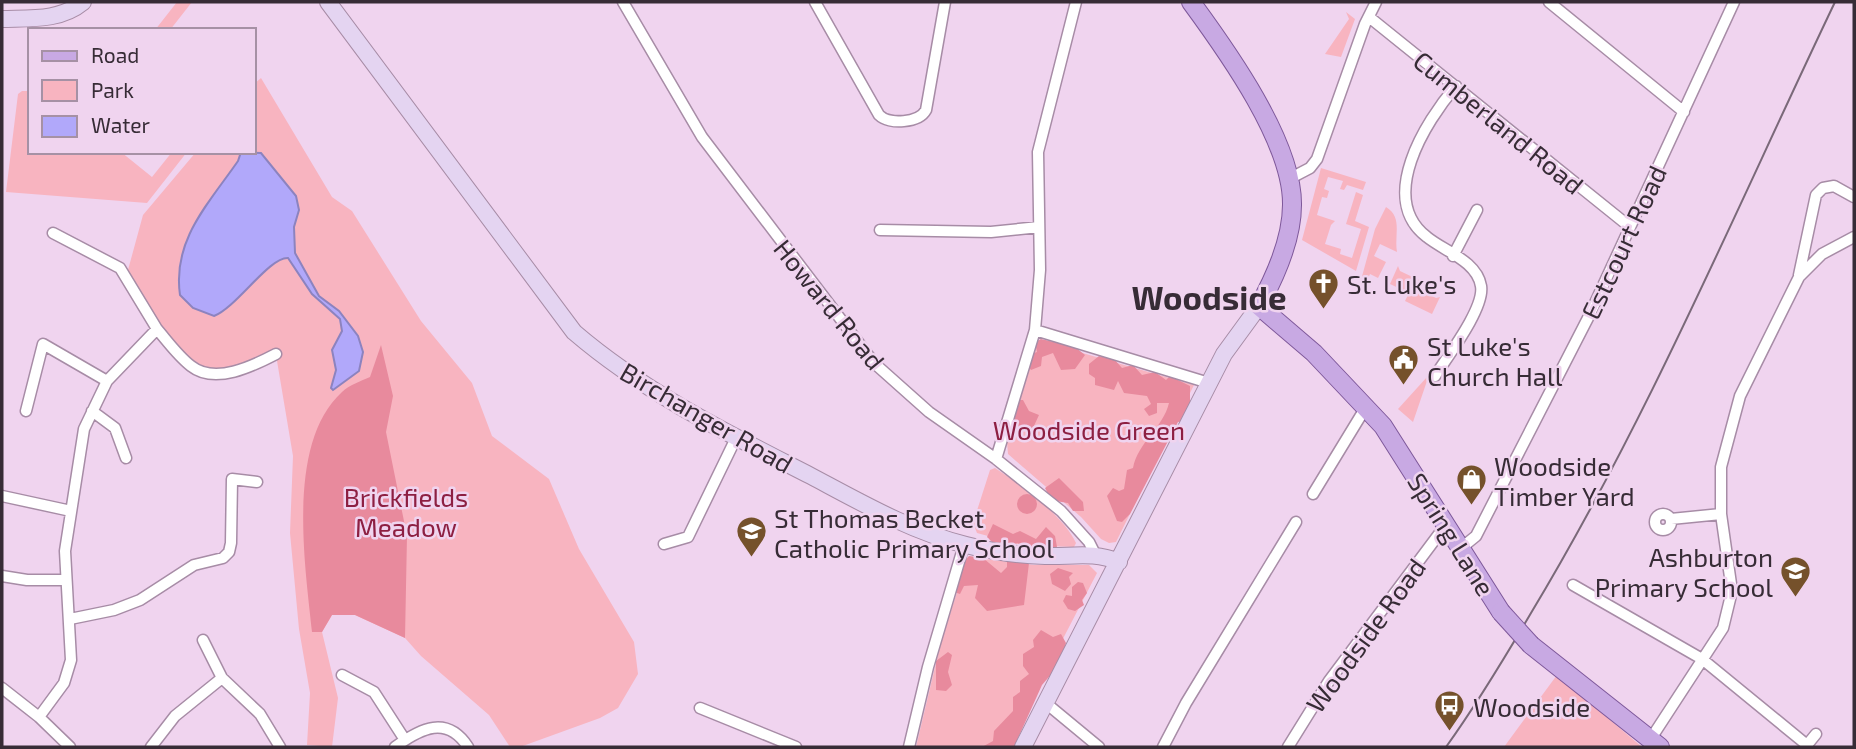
<svg xmlns="http://www.w3.org/2000/svg" width="1856" height="749" viewBox="0 0 1856 749" font-family="'Exo 2',sans-serif">
	<rect width="100%" height="100%" fill="#f0d4ef"/>
	<path fill="#f8b4c0" d="M177,2H192L170,30H155Z
		M1346,12L1355,19L1341,57L1325,54L1349,19Z
		M261,78L332,197L352,211L421,321L472,383L492,436L549,479L579,549L634,642L638,674L618,708L600,718L520,747H510L489,715L421,656L405,638L355,615H332L322,632L338,698L332,747L307,745L310,693L299,629L290,533L293,456L276,355L227,372L191,374L128,270L143,215L196,152H254V84Z
		M22,91H30V152H121L152,177L172,152H187L147,203L6,192L18,94Z
		M1321,168L1366,182L1363,190L1347,185L1344,190L1340,189L1343,181L1328,177L1324,189L1329,191L1327,198L1322,197L1317,215L1335,221L1331,225L1325,244L1341,249L1340,254L1352,258L1361,229L1346,224L1356,192L1363,195L1355,221L1369,227L1356,271L1302,240Z
		M1386,207C1403,217 1394,235 1397,252L1380,244L1374,256L1386,262L1378,278L1370,274L1366,283L1361,280L1375,229Z
		M1398,266L1400,271L1423,282L1420,290L1436,298L1440,297L1432,314L1405,301L1409,293L1390,284Z
		M1044,342L1194,385L1116,542L1109,543L1101,539L1081,517L1008,454L1007,442L1035,346Z
		M1427,377L1428,378L1413,422L1398,409Z
		M995,468C1020,484 1064,516 1076,543L1074,547L1021,545L977,533L973,523L990,470Z
		M968,557L1034,565H1089L1097,573L1007,747H916L940,646Z
		M1557,675L1642,747H1504Z"/>
	<path fill="#e88a9d" d="M1041,339L1075,347L1085,355L1075,369L1061,370L1053,353L1042,357L1041,366L1031,370L1028,366L1031,354L1037,352L1035,342Z
		M381,345L393,396L386,432L407,536L405,638L355,615H332L322,632H312C305,564 286,443 342,392C349,385 361,381 370,377Z
		M1099,356L1115,360L1122,368L1133,365L1142,375L1155,372L1166,380L1170,376L1190,386V411L1185,421L1178,422L1130,514L1122,522L1117,521L1107,496L1113,488L1119,491L1124,489L1127,470L1133,468C1138,442 1163,428 1169,403H1157V413L1149,416L1144,409L1151,404L1147,396L1124,393L1118,381L1114,390L1095,385V378L1089,374V364Z
		M1017,400H1023L1029,411L1039,415L1033,428L1020,432L1010,427Z
		M1059,478L1083,502L1084,511H1073L1068,503C1056,501 1051,501 1045,488Z
		M1017 504a10 10 0 1 1 20 0a10 10 0 1 1-20 0Z
		M993,524L1013,534L1020,531L1036,539L1046,527L1055,536L1057,547L1054,550H1024L1018,543L1007,546L1002,542L994,544L987,537Z
		M969,556L983,558L1001,573L1007,567V560L1029,563L1024,605L987,611L975,598L978,585L964,586L960,594L954,592L960,577L959,566Z
		M1058,568L1073,573L1069,577L1071,584L1065,591L1052,584L1050,574Z
		M1078,582L1083,583L1087,593L1082,600L1084,605L1075,611L1068,609L1063,601L1066,595L1072,596V587Z
		M1041,630L1053,637L1061,634L1066,643L1060,664L1042,685L1014,747H982L993,741L994,731L1013,711V697L1020,692V681L1029,674L1023,666V654L1034,647L1033,640Z
		M948,652L952,655L948,672L952,685L946,691L936,690V661Z"/>
	<path fill="#b1a8fa" stroke="#8c83bf" stroke-width="2" d="M241,152L261,153L296,196L299,210L294,227L295,253L319,296L339,311L358,336L363,352L359,371L333,390L331,388L336,370L332,350L342,331L340,319L312,294L288,258C269,257 237,307 214,316L193,308L180,295C172,240 209,203 238,161Z"/>
	<g fill="none" stroke-linecap="round" stroke-linejoin="round">
		<defs>
			<path id="street" d="M623,2L702,137L874,363L929,412L996,459L1061,511L1089,542L1095,554
				M815,2L879,115C889,125 919,123 926,110L945,2
				M1549,2L1684,112
				M1369,17L1630,227
				M1289,179L1310,168L1317,159L1365,24L1376,2
				M880,230L991,232L1039,227
				M53,233L120,268L157,329
				M1453,256L1477,210
				M1799,275L1816,195L1823,188L1834,186L1854,197
				M1035,330L1209,383
				M1435,376C1447,357 1485,308 1481,286C1477,261 1444,251 1427,237C1377,199 1425,122 1456,86
				M26,411L43,344L107,381
				M92,411L115,428L126,458
				M996,459L1035,330L1040,270L1038,152L1076,2
				M1313,494L1366,407
				M2,496L71,511
				M1655 522a8 8 0 1 1 16 0a8 8 0 1 1-16 0Z
				M1671,519L1721,514
				M664,544L688,537L737,436
				M1460,549L1476,536L1589,316L1734,2
				M2,576L27,580H65
				M1573,585L1702,659L1807,745L1816,734
				M70,619L114,610L140,600L194,565L223,558L229,552L231,543L232,479L257,482
				M203,640L222,678
				M342,675L374,692L405,740
				M2,688L39,717L64,683L71,660L65,551L84,429L107,381L157,329C168,342 178,356 191,366C215,385 253,366 276,354
				M1047,704L1099,747
				M700,708L796,747
				M39,717L70,747
				M1650,740L1723,628L1732,591L1721,514V467L1740,396L1799,277L1822,254L1854,237
				M151,747L175,716L222,678L260,714L280,747
				M395,747C421,728 447,715 468,747
				M909,747L928,667L964,545
				M1163,747L1186,703L1296,522
				M1288,747L1329,681L1445,526"/>
			<path id="secondary" d="M328,2L574,332C645,393 729,434 811,476C860,502 912,532 966,545C993,552 1018,555 1045,556C1071,557 1094,551 1119,562
				M2,19C30,18 60,21 83,2
				M1023,747L1224,354L1259,306"/>
			<path id="primary" d="M1191,2C1227,51 1293,143 1292,205C1292,239 1275,277 1259,306L1314,353L1383,426L1501,612
				M1531,645L1660,747"/>
		</defs>
		<use href="#street" stroke="#a78ca6" stroke-width="13"/>
		<use href="#secondary" stroke="#a78ca6" stroke-width="18"/>
		<use href="#primary" stroke="#7e589a" stroke-width="20"/>
		<use href="#street" stroke="#fff" stroke-width="10"/>
		<use href="#secondary" stroke="#e4d4f1" stroke-width="16"/>
		<use href="#primary" stroke="#c8a9e3" stroke-width="18"/>
		<path stroke="#7a6979" stroke-width="2" d="M1446,747C1477,704 1504,659 1531,613C1649,417 1737,207 1835,2"/>
		<defs>
			<path id="primary-bridge" d="M1501,612L1531,645"/>
		</defs>
		<use href="#primary-bridge" stroke="#7e589a" stroke-width="20" stroke-linecap="butt"/>
		<use href="#primary-bridge" stroke="#c8a9e3" stroke-width="18"/>
	</g>
	<defs>
		<symbol id="church-pin" viewBox="-11 -11 22 30"><path d="M0 17L-7.5 6A9.5 9.5 0 1 1 7.5 6Z" fill="#75512b" stroke="#f0d4ef"/><path d="M-1.2-6h2.4v3.5h3.3v2.4h-3.3V6h-2.4V-.1h-3.3v-2.4h3.3Z" fill="#fff"/></symbol>
		<symbol id="civic-pin" viewBox="-11 -11 22 30"><path d="M0 17L-7.5 6A9.5 9.5 0 1 1 7.5 6Z" fill="#75512b" stroke="#f0d4ef"/><path d="M-.6-6.5H3V-4.5H.6V-3L4-1V1h2V6H-6V1h2V-1L-.6-3ZM-1.2 2.5V6h2.4V2.5Z" fill="#fff"/></symbol>
		<symbol id="shop-pin" viewBox="-11 -11 22 30"><path d="M0 17L-7.5 6A9.5 9.5 0 1 1 7.5 6Z" fill="#75512b" stroke="#f0d4ef"/><path d="M-5-2.5h2.3a2.7 3.5 0 0 1 5.4 0H5L5.5 6h-11ZM-1.5-2.5h3a1.5 2.3 0 0 0-3 0Z" fill="#fff"/></symbol>
		<symbol id="school-pin" viewBox="-11 -11 22 30"><path d="M0 17L-7.5 6A9.5 9.5 0 1 1 7.5 6Z" fill="#75512b" stroke="#f0d4ef"/><path d="M0-5L7-2L0 1L-7-2ZM-4 1L0 2.5L4 1V4Q0 6-4 4Z" fill="#fff"/></symbol>
		<symbol id="bus-pin" viewBox="-11 -11 22 30"><path d="M0 17L-7.5 6A9.5 9.5 0 1 1 7.5 6Z" fill="#75512b" stroke="#f0d4ef"/><path d="M-5-6H5V4H4V6H2V4H-2V6H-4V4H-5ZM-3.5-4V0h7V-4ZM-3.5 1.2v1.5H-2V1.2ZM2 1.2v1.5H3.5V1.2Z" fill="#fff"/></symbol>
	</defs>
	<g fill-rule="evenodd">
		<use href="#church-pin" x="1306" y="266" width="35" height="47"/>
		<use href="#civic-pin" x="1386" y="342" width="35" height="47"/>
		<use href="#shop-pin" x="1454" y="462" width="35" height="47"/>
		<use href="#school-pin" x="734" y="514" width="35" height="47"/>
		<use href="#school-pin" x="1778" y="554" width="35" height="47"/>
		<use href="#bus-pin" x="1432" y="688" width="35" height="47"/>
	</g>
	<g text-anchor="middle" dominant-baseline="central" stroke-width="5" stroke-linejoin="round" paint-order="stroke">
		<g font-size="26" fill="#372c36" stroke="#f0d4ef">
			<text transform="translate(1499 122) rotate(39)">Cumberland Road</text>
			<text transform="translate(1623 242) rotate(-65)">Estcourt Road</text>
			<text transform="translate(830 304) rotate(51)">Howard Road</text>
			<text transform="translate(707 417) rotate(30)">Birchanger Road</text>
			<text transform="translate(1452 534) rotate(58)">Spring Lane</text>
			<text transform="translate(1365 635) rotate(-54)">Woodside Road</text>
		</g>
		<g font-size="26" fill="#372c36" stroke="#f0d4ef" text-anchor="start">
			<text x="1347" y="283">St. Luke's</text>
			<text x="1427" y="345">St Luke's<tspan x="1427" dy="30">Church Hall</tspan></text>
			<text x="1494" y="465">Woodside<tspan x="1494" dy="30">Timber Yard</tspan></text>
			<text x="774" y="517">St Thomas Becket<tspan x="774" dy="30">Catholic Primary School</tspan></text>
			<text x="1773" y="556" text-anchor="end">Ashburton<tspan x="1773" dy="30">Primary School</tspan></text>
			<text x="1473" y="706">Woodside</text>
		</g>
		<g font-size="26" fill="#8d1f42" stroke="#f0d4ef">
			<text x="1089" y="429">Woodside Green</text>
			<text x="406" y="496">Brickfields<tspan x="406" dy="30">Meadow</tspan></text>
		</g>
		<g font-size="33" font-weight="bold" fill="#372c36" stroke="#f0d4ef">
			<text x="1209" y="297">Woodside</text>
		</g>
	</g>
	<rect width="1856" height="749" fill="none" stroke="#372c36" stroke-width="7"/>
	<rect x="28" y="28" width="228" height="126" fill="#f0d4ef" stroke="#a691a5" stroke-width="2"/>
	<rect x="42" y="51" width="35" height="10" fill="#c8a9e3" stroke="#a691a5" stroke-width="2"/>
	<text x="91" y="63" font-size="21" fill="#372c36">Road</text>
	<rect x="42" y="80" width="35" height="21" fill="#f8b4c0" stroke="#a691a5" stroke-width="2"/>
	<text x="91" y="98" font-size="21" fill="#372c36">Park</text>
	<rect x="42" y="116" width="35" height="21" fill="#b1a8fa" stroke="#a691a5" stroke-width="2"/>
	<text x="91" y="133" font-size="21" fill="#372c36">Water</text>
</svg>
